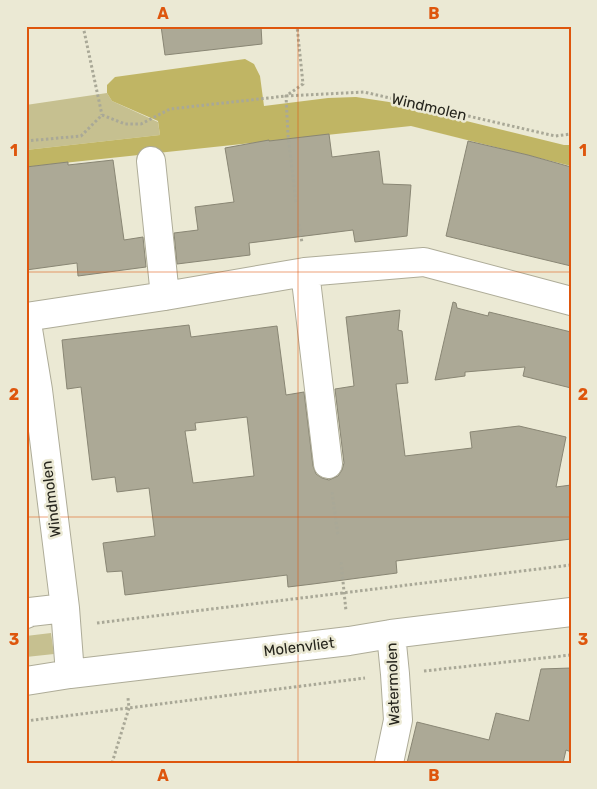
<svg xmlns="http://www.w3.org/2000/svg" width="597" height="789" viewBox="0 0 597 789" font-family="Rubik,sans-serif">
	<rect width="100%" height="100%" fill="#ebe9d4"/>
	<path fill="#c6c090" d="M107,93L112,101L158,122L160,135L26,150V105Z
		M51,633L54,654L26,657V636Z"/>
	<path fill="#c0b564" d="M245,59L254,64L260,76L264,106L328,98L356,97L389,102L564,145H571V166L411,126L26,167V150L160,135L158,121L112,101L107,93V85L115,77Z"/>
	<path fill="#aca996" stroke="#898674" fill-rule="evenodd" d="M161,26H261L262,44L165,55Z
		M329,134L332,157L379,151L383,184L411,185L407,236L355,242L353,230L249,243L250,255L177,264L174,233L198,230L195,207L234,202L225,148L269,140V141Z
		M468,141L528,155L571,167V266L446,236Z
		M113,160L124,240L143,237L146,267L78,276L77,263L26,270V167L68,162V165Z
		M453,302L456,303L457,308L488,316L489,312L571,332V388L523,376L525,367L465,372V376L435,380Z
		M400,310L398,330L402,331L408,383L396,384L405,456L472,448L470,432L519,426L566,437L556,487L571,485V539L396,561L397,573L313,584L288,587L287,575L125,595L122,571L107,572L103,543L155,536L149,488L117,492L115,477L92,480L81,387L67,389L62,340L189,325L191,337L277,326L286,395L304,392L313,466L316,474L322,478L329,480L338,476L342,470L344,463L335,389L354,386L346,317ZM247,417L254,476L193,483L185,431L196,430L195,423Z
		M571,668V752L566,750L563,763H407L417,722L489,740L496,713L529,721L541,669Z"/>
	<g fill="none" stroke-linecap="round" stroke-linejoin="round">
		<defs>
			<path id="minor" d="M151,161L165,296
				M305,272L328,464
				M26,390H38L65,608L70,674
				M38,390L26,317L165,296L305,272L424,262L571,301
				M26,614L30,612L65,608
				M26,681L70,674L349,641L391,634L571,612
				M389,763L398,720L395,674L391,634"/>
		</defs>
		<use href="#minor" stroke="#aeac98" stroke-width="30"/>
		<path stroke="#a9a897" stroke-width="3" stroke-dasharray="2.5 2.5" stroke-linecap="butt" d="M83,26L102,115
			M26,141L81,136L102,115L125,124H141L170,109L286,96L364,92L555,136L571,134
			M296,202L288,135L286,96L303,84L297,26
			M299,224L302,243
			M332,492L338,536
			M341,562L346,611
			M97,623L571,565
			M424,671L571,655
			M26,721L365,678
			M112,763L129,708L128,698"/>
		<use href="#minor" stroke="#fff" stroke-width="28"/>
	</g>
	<path fill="none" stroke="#de560d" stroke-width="1" stroke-opacity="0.55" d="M298,26V763M26,272H571M26,517H571"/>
	<g text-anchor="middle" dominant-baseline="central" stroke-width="5" stroke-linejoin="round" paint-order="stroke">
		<g font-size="15" fill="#26251d" stroke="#ebe9d4">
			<text transform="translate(429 107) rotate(13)">Windmolen</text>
			<text transform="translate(51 499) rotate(-97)">Windmolen</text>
			<text transform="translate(299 647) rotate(-7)">Molenvliet</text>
			<text transform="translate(393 684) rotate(-92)">Watermolen</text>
		</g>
	</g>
	<rect width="597" height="789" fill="none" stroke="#ebe9d4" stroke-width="55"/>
	<rect x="28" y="28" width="542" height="734" fill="none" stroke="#de560d" stroke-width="2"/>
	<g font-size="16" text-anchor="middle" font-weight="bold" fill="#de560d">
		<text x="163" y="19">A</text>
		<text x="434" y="19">B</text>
		<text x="14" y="156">1</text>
		<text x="583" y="156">1</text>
		<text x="14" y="400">2</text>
		<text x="583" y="400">2</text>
		<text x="14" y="645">3</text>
		<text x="583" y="645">3</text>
		<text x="163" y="781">A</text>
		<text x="434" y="781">B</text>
	</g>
</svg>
